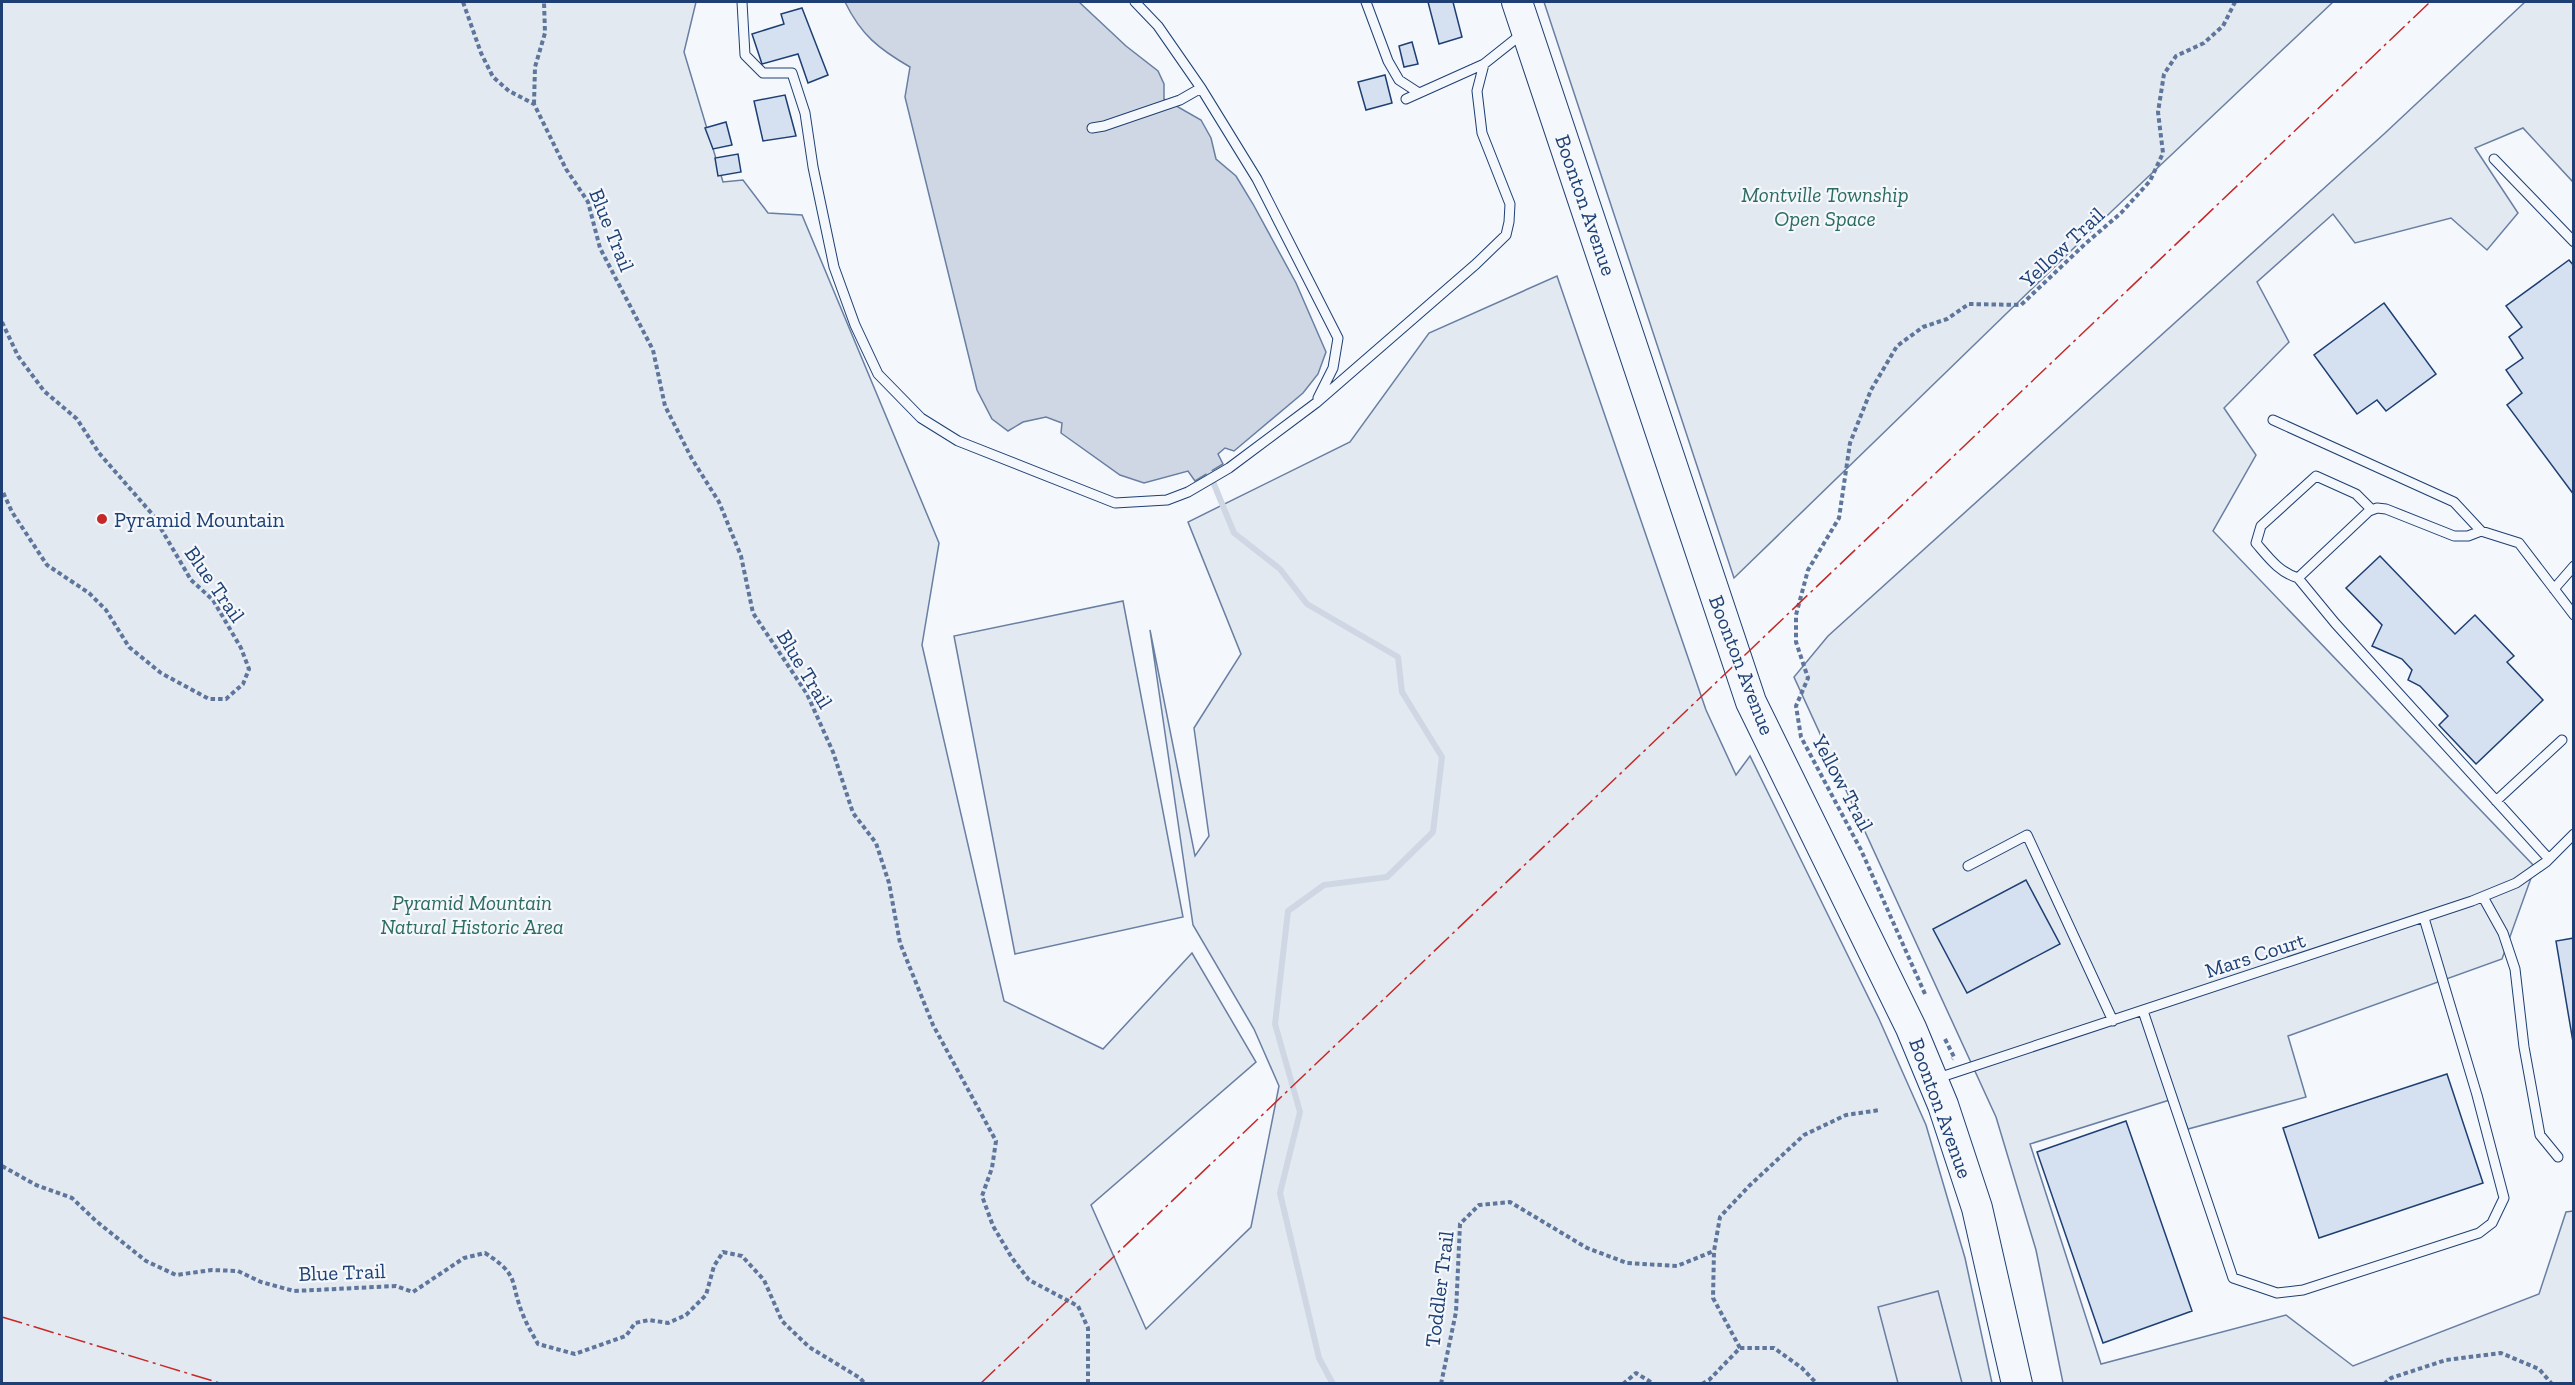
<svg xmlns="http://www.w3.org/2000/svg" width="2575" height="1385" viewBox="0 0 2575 1385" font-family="'Zilla Slab',serif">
	<rect width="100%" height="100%" fill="#f4f7fb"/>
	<path fill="#e3e9f0" stroke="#687fa3" stroke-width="1.5" d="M2,2H696L684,52L723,182L743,180L768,213L802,215L939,543L922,645L1004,1001L1103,1049L1192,953L1256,1062L1091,1205L1146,1329L1251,1227L1279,1086L1254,1029L1193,925L1150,630L1195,856L1209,836L1194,728L1241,654L1188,522L1350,442L1429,333L1557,276L1706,710L1736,775L1750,756L1879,1019L1926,1125L1965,1258L1992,1383L2,1384Z
		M1544,2H2333L2113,210L1734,578Z
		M2525,2H2573V182L2523,128L2475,148L2518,213L2487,250L2451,218L2355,243L2333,214L2257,282L2289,342L2224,408L2256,455L2213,531L2535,867L2502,959L2288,1036L2306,1097L2188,1129L2176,1098L2030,1144L2101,1364L2286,1315L2353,1366L2539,1294L2566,1212L2573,1211V1383H2063L2036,1250L1996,1117L1794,677L1828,636L2384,134Z
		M1123,601L1183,917L1015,954L954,636Z"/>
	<path fill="#e3e8f0" stroke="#687fa3" stroke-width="1.5" d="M1938,1291L1962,1383H1898L1878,1307Z"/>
	<path fill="#cfd7e4" stroke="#687fa3" stroke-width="1.5" d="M845,2H1079L1126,46L1158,71L1164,84V99L1201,120L1211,138L1216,159L1236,176L1253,204L1296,283L1326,352L1318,374L1303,393L1234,451L1225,448L1218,454L1223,464L1195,481L1188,471L1144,483L1120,475L1061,433L1062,423L1046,417L1023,422L1008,431L992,419L977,390L905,97L910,67C879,49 861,35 845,2Z"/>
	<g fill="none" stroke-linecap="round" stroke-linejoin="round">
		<path stroke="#cfd7e4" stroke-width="6" d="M1209,472L1234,533L1280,569L1307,604L1398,657L1402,692L1442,757L1433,832L1387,877L1324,885L1288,911L1275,1024L1300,1112L1280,1193L1319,1358L1333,1384"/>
	</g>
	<path fill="#d5e0f0" stroke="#1d3f73" stroke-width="1.5" d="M1428,2H1453L1462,37L1439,44Z
		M802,8L828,75L808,83L798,54L762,64L752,34L784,24L781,14Z
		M1412,42L1418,64L1404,67L1399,46Z
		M1385,75L1392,103L1366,110L1358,82Z
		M785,95L796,136L763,141L754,101Z
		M726,122L732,145L713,149L705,128Z
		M738,154L741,172L718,176L715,158Z
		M2569,260L2574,266V495L2507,405L2522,393L2506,370L2523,358L2509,337L2522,327L2506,306Z
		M2384,303L2436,374L2386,411L2377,400L2357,414L2314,355Z
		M2380,556L2455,634L2475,615L2514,656L2507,662L2543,700L2476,764L2439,725L2448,716L2420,686L2408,680L2412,670L2402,659L2372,646L2382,625L2346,588Z
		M2026,880L2060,944L1967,993L1933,929Z
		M2574,938V1048L2556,941Z
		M2447,1074L2483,1183L2319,1238L2283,1128Z
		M2126,1121L2192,1311L2103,1343L2037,1152Z"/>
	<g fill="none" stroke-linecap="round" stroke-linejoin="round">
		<defs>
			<path id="service" d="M742,2L745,55L763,73H792L805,113L813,167L834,267L855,325L878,374L921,418L958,441L1115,503L1167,500L1188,492L1229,468L1316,403L1476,264L1506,235L1509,222L1510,204L1482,133L1477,91L1484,64
				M1135,2L1158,26L1201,88L1257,179L1338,338L1333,368L1318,398
				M1366,2L1388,61L1399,80L1419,93
				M1406,99L1484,64L1523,33
				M1092,128L1104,126L1180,100L1201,88
				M2494,159L2574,242
				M2273,420L2454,502L2481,531
				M2298,578C2279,572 2269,558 2256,543L2261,526L2316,476L2356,494L2371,509
				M2554,589L2574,566
				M2496,801L2562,740
				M2549,859L2335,623L2298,578L2369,511L2377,508L2386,509L2454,536H2468L2481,531L2519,543L2574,615
				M1968,866L2027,835L2113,1021
				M2483,897L2503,933L2515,969L2524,1047L2540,1135L2558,1157
				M2143,1011L2233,1278L2277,1293L2303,1290L2479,1233L2492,1223L2504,1198L2477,1095L2424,918
				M1935,1079L2472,901L2516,883L2546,862L2574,834"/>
			<path id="primary" d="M1517,2L1751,702L1911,1028L1943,1105L1977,1208L2017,1384"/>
		</defs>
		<use href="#service" stroke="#1d3f73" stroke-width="11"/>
		<use href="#primary" stroke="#1d3f73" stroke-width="32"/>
		<path stroke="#5e769c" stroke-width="4" stroke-dasharray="4.5 3" stroke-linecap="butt" d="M463,2L481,53L493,77L509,91L534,104L566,169L588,202L600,248L653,350L665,406L692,459L719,502L741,556L753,613L807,694L833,752L853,813L876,843L889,883L900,943L933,1025L996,1141L992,1168L982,1196L993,1226L1012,1258L1029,1280L1078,1306L1088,1328V1384
			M534,104L535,67L545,33L544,2
			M2,322L18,356L44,391L77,419L99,453L153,515L191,580L213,600L241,648L249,669L243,684L226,699H209L161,673L129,647L106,610L89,593L47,565L12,512L2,490
			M1925,994L1861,850L1801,737L1796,706L1808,678L1796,642V615L1808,570L1839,518L1850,443L1871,390L1897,346L1923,327L1947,319L1969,304L2021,305L2085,244L2121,213L2150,181L2163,153L2158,112L2164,74L2176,56L2204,43L2223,26L2235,2
			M1945,1039L1954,1057L1952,1059
			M2,1166L36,1185L72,1198L96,1221L146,1261L176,1275L212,1270L238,1271L261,1282L294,1291L396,1286L413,1292L464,1258L485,1253C521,1276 509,1281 523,1315C527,1325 533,1335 538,1344L575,1354L626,1336L635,1323L649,1320L668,1323L686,1315L706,1295L714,1266L723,1252L742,1256L764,1280L782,1321L809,1347L860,1378L865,1384
			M1740,1348L1713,1298L1714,1251L1720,1217L1749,1186L1804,1135L1846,1115L1880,1110
			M1441,1384L1456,1312L1460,1224L1479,1205L1510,1202L1587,1248L1627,1263L1677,1266L1714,1251
			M1623,1384L1636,1373L1654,1384
			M1702,1384L1709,1380L1740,1348H1774L1802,1368L1817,1384
			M2384,1384L2391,1378L2446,1360L2501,1353L2539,1369L2552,1384"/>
		<use href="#service" stroke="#f4f7fb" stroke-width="9"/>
		<use href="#primary" stroke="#f4f7fb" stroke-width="30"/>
		<path stroke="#c62828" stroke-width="1.5" stroke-dasharray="21 4.5 3 4.5" stroke-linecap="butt" d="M2,1317L223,1384
			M980,1384L2430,2"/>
	</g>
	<circle fill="#c62828" stroke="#f4f7fb" stroke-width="2" cx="102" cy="519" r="6"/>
	<g text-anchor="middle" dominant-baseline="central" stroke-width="4.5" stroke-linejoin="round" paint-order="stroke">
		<g font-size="21" font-style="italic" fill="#2c6c60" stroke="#f4f7fb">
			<text x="1825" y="194">Montville Township<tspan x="1825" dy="24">Open Space</tspan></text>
			<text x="472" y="902">Pyramid Mountain<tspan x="472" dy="24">Natural Historic Area</tspan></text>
		</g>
		<g font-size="21" fill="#1d3f73" stroke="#f4f7fb">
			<text transform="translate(1586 205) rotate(71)">Boonton Avenue</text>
			<text transform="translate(612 230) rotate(68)">Blue Trail</text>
			<text transform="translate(2062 247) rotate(-43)">Yellow Trail</text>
			<text transform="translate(215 584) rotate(55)">Blue Trail</text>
			<text transform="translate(1742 665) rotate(69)">Boonton Avenue</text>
			<text transform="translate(805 669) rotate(59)">Blue Trail</text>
			<text transform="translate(1843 783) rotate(62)">Yellow Trail</text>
			<text transform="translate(2255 955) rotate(-18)">Mars Court</text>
			<text transform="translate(1941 1108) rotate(70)">Boonton Avenue</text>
			<text transform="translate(342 1272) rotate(-2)">Blue Trail</text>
			<text transform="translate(1439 1289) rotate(-83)">Toddler Trail</text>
		</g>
		<g font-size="21" fill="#1d3f73" stroke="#f4f7fb" text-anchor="start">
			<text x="114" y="519">Pyramid Mountain</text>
		</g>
	</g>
	<rect width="2575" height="1385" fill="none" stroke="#1d3f73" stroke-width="6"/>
</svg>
